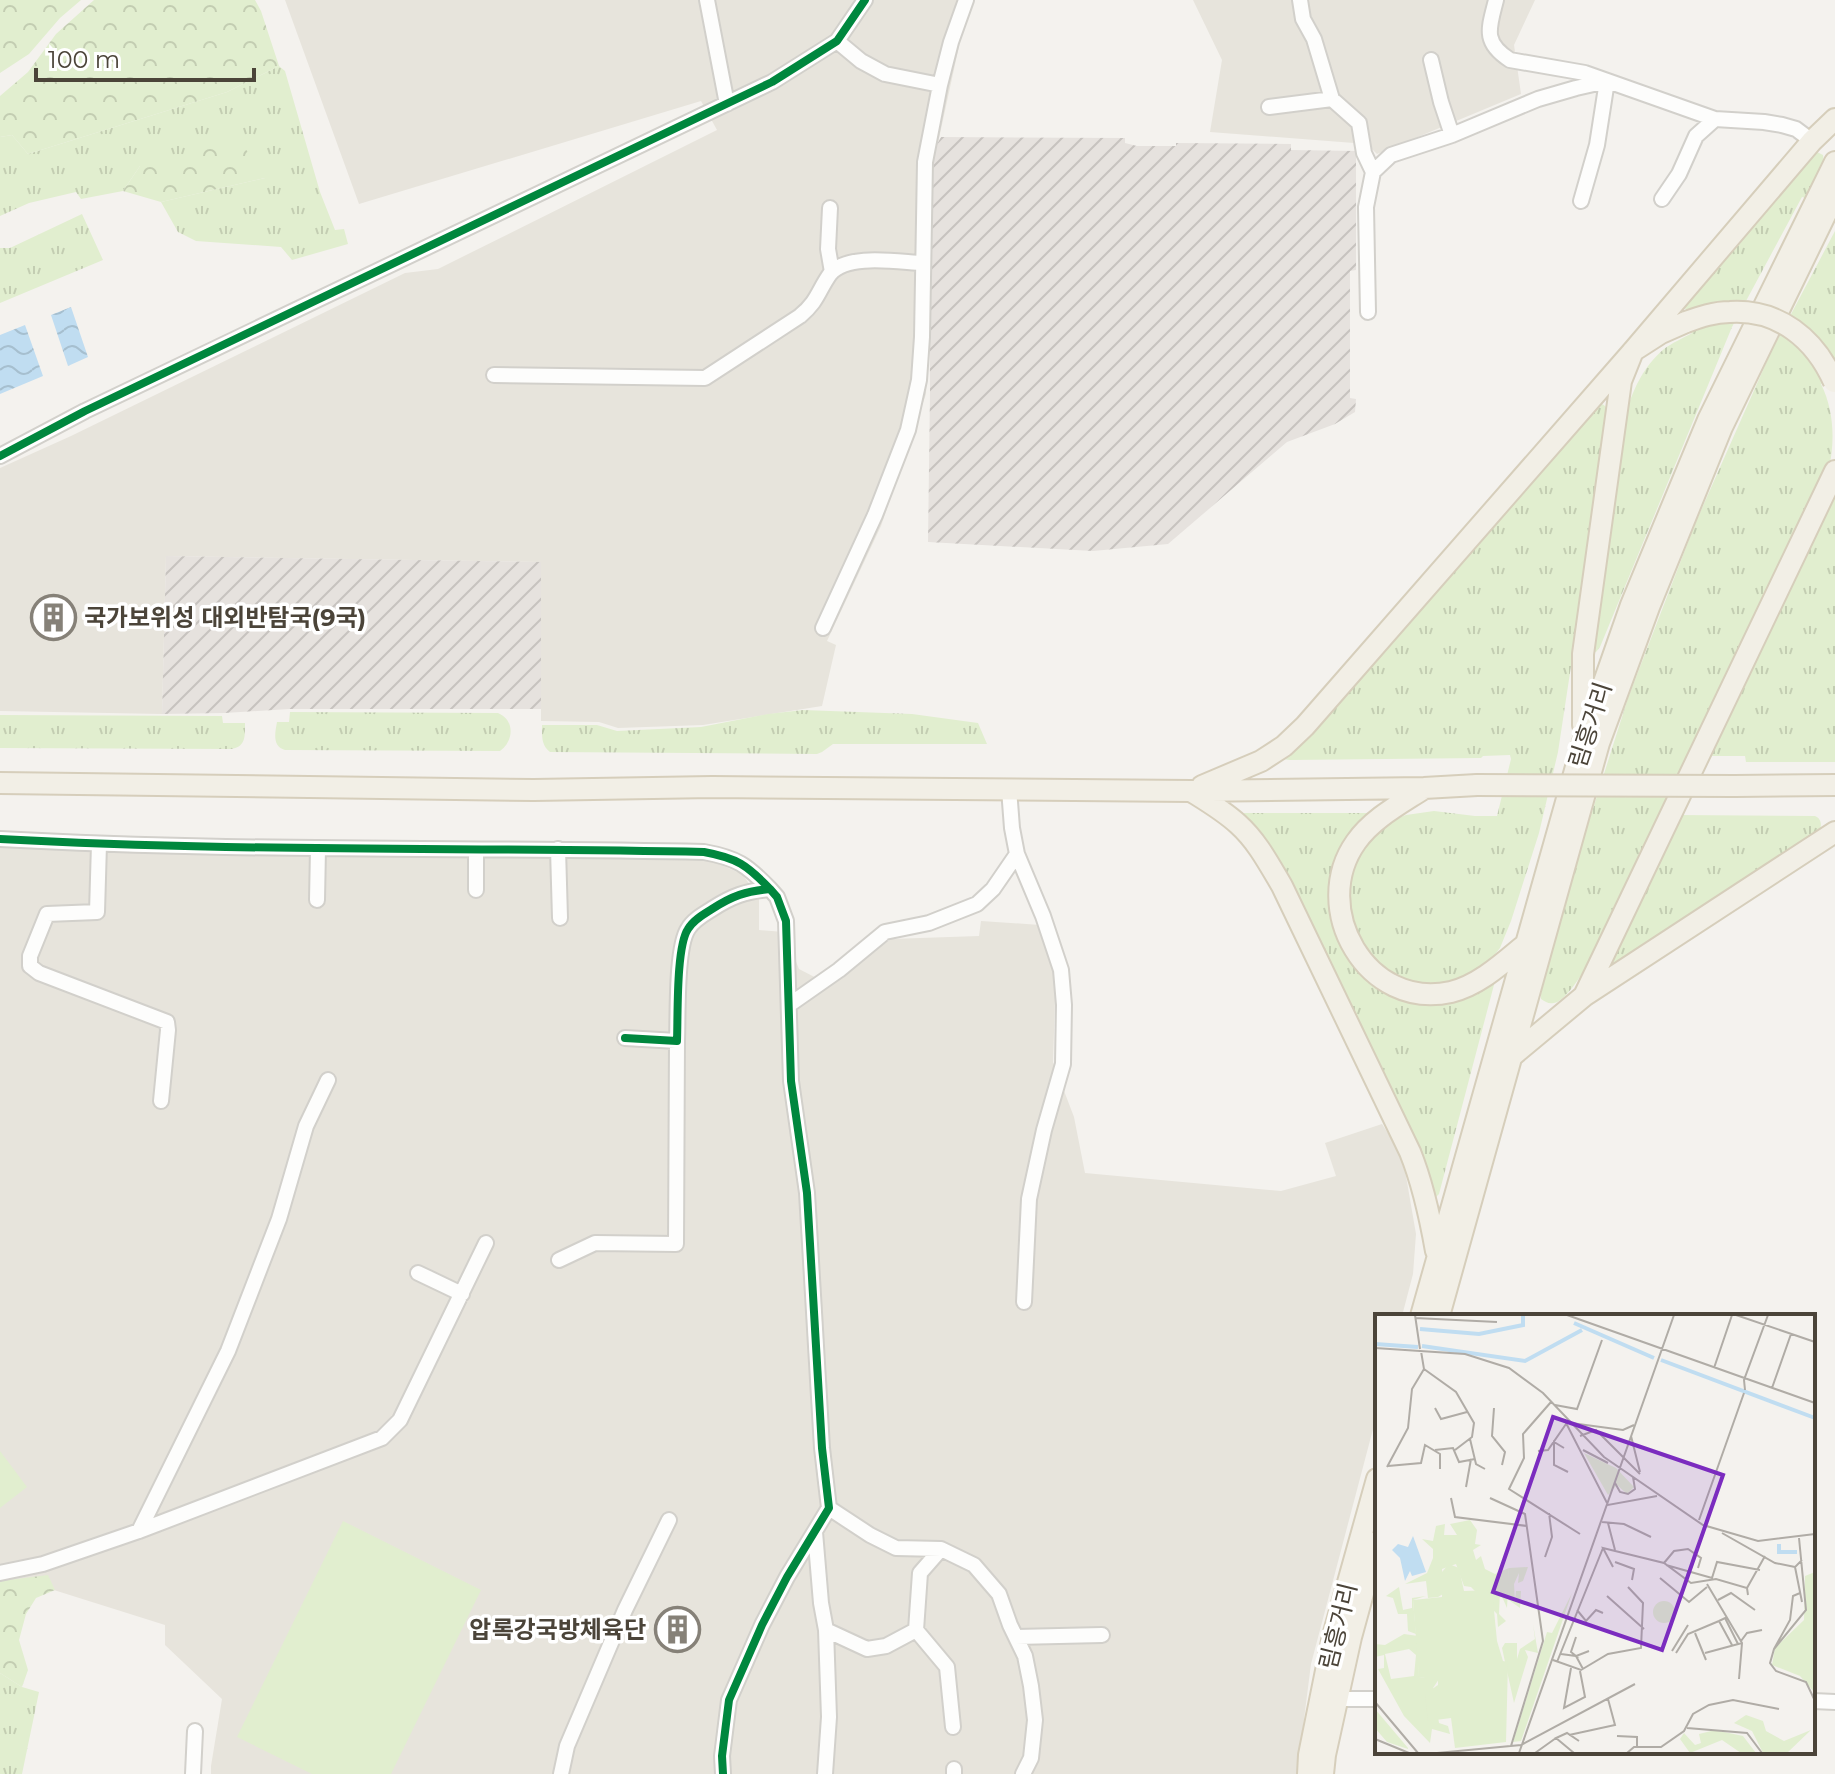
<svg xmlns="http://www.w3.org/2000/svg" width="1835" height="1774" viewBox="0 0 1835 1774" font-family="Montserrat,'Noto Sans KR',sans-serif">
	<defs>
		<pattern id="industrial-furrows" width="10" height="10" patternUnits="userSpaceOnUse" patternTransform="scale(2)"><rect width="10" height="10" fill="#e6e2de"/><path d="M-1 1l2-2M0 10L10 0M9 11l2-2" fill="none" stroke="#c7c3bf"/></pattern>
		<pattern id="grass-tufts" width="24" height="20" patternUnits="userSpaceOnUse" patternTransform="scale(2)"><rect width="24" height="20" fill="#e1eecf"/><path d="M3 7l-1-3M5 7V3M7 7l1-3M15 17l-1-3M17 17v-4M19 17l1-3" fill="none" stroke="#c3cdb2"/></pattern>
		<pattern id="forest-crowns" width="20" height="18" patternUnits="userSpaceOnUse" patternTransform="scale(2)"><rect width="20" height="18" fill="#e1eecf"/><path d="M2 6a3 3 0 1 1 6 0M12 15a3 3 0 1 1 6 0" fill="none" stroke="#c3cdb2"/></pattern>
		<pattern id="water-waves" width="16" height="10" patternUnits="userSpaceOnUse" patternTransform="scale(2)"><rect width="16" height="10" fill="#c0ddf1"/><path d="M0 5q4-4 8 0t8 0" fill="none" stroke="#a6bfcf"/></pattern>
	</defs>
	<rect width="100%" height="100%" fill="#f4f2ee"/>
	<path fill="#e7e4dc" d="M285,0H969L933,166L926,394L881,526L827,641L836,645L822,706L703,725L618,728L599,722L541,721V562L166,556L162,714L0,711V468L71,436L405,273L438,269L717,130L701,101L359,204Z
		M1193,0H1535L1514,45L1521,94L1377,154L1367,144L1210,132L1222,60Z
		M0,845L654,856L712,861L742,874L759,897V930L784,932L799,969L828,984L891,939L979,936L981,921L1040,925L1056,971L1053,1062L1074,1117L1085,1173L1281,1191L1336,1176L1325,1143L1382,1124L1398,1149L1406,1176L1416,1234L1413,1274L1402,1316H1377V1414L1311,1664L1297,1774H211V1766L222,1699L165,1645V1625L38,1585H0Z"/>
	<path fill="url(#industrial-furrows)" d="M941,137L1125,138V143L1137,146H1176V143L1291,144V150L1356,151V270L1350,271V398L1356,399L1355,412L1335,424L1287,442L1168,544L1093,551L928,542L930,392L929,171V159Z
		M166,556L541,562V709H289L225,713L162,714Z"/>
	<path fill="url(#grass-tufts)" d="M279,66L285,71L320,192L335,230L344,229L348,244L292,260L281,247L196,241L178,232L161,202L265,178L140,166L123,191L81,199L76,192L29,203L0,216V137L12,135L28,154L227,92Z
		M1815,151L1823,155L1824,164L1805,198L1802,197L1732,327L1600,647L1596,652L1593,653L1591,650L1625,416C1633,390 1642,368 1664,349C1672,343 1683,338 1692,333L1686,309L1681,307Z
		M82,214L103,260L0,303V248H10Z
		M1835,231V378L1821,384C1834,410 1835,441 1829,468L1602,941C1593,955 1569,1001 1554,1003C1548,1004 1546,1002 1541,999V994L1578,856L1628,698L1695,524L1771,352Z
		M1596,404C1606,403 1607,408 1609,416L1558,752L1539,833L1511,921L1500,948L1492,958L1468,975L1449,982L1423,985L1409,982L1383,969L1352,934L1346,885L1367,840L1388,822L1406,815L1434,811L1475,816H1497L1511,759L1510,755L1483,756L1481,758L1290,760L1282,759Z
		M1835,493V762H1746L1745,756H1704Z
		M803,710L912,714L978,723L987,744H833L822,752L817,754L550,752C541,745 542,736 542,725H597L617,731L701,727L768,714Z
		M290,712L498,713C515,720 514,741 500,751L285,750C272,746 275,733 277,722H289Z
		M0,715L222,716L223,723H245C245,736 246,747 231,749L0,748Z
		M1234,813H1374L1333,923L1339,939L1347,956L1389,991L1495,981L1439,1194L1434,1199Z
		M1677,815L1815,816C1822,819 1822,826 1819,832L1610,967L1608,963Z
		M0,1673L22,1687L39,1692L22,1774H0Z"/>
	<path fill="url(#forest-crowns)" d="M0,0H81L60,18L29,54L0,73Z
		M94,0H255L261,11L279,66L227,92L28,154L12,135L0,137V96L28,72L56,34Z
		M239,139L265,178L161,202L123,191L140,166Z
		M48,1575L55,1590L36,1598L26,1614L19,1640L28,1670L22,1687L0,1673V1581Z"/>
	<path fill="#e1eecf" d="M0,1451L27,1487L0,1508Z
		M343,1521L481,1590L391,1774H312L237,1737Z"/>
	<path fill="url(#water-waves)" d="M71,307L88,357L68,366L51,315Z
		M25,325L43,376L0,394V335Z"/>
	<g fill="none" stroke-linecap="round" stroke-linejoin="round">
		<defs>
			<path id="minor" d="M707,0L727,104
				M1300,0L1303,19L1314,39L1332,99L1359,123L1364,153L1373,172
				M1496,0C1489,28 1482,42 1510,60L1585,73L1715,119L1764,122L1782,125L1796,129L1812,141
				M837,41L861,61L885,74L940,85
				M1431,60L1441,102L1452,135
				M1269,107L1332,99
				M1662,199L1679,174L1696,136L1715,119
				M830,208L828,249L832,272
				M1368,312L1366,207L1373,172L1391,155L1452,135L1538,99L1576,88L1607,81L1597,145L1581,201
				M494,375L705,378L800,316C818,301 818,291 830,274C847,253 898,262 923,263
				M0,456L85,411L772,82L837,41L865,0
				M823,628L875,515L908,430L919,380L922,337L925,162L940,85L951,42L966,0
				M1009,789L1012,828L1017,854L1043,916L1061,970L1064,1005L1063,1064L1044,1130L1029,1199L1024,1302
				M0,839C234,852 469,847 704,852C737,858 747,865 770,889
				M99,844L97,912L47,914L30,956V966L39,973L167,1022L168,1030L161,1101
				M558,849L560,918
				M476,890V851
				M317,900L318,849
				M789,1005L839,970L885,932L929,923L977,904L993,889L1017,854
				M625,1038L677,1041C678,1016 676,947 688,929C693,920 704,914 712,909C732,896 746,891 770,889L777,897L786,921L791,1081L807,1193L822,1448L829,1508L787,1577L762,1625L729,1700L722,1756L723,1774
				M559,1260L595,1243L676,1244L677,1041
				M418,1273L462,1294
				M829,1508L870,1535L896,1548L941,1549L974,1565L999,1594L1010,1625L1025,1656L1031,1686L1035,1720L1031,1758L1023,1774
				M139,1531L228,1351L279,1219L306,1126L328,1080
				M815,1532L821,1603L826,1630L829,1717L825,1774
				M941,1549L920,1573L916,1630L947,1667L953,1727
				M0,1573L43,1564L139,1531L382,1438L400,1420L486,1243
				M826,1630L867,1649L886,1646L916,1630
				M1016,1637L1102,1635
				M1337,1699H1377
				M1813,1701L1835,1702
				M954,1769V1774
				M193,1774L195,1731
				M561,1774L567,1746L625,1610L669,1520"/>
			<path id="primary" d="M1583,725V654L1621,381L1633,351L1661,333L1686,322
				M0,783L534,790L712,787L1191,791L1424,788L1477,785
				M1202,786L1261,761L1284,746L1305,726L1633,351L1812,141L1835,119
				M1735,786L1835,785
				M1423,789C1400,804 1372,819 1356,842C1309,908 1367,1011 1451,992C1480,985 1505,961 1527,943
				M1191,791C1207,801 1224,811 1238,824C1257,841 1269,864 1282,886L1410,1152C1423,1184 1430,1217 1436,1251
				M1584,996L1835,471
				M1512,1056L1584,996L1835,832
				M1421,1316L1583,742L1631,605L1708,420L1835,162
				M1439,1316L1599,743L1649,607L1722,427L1835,195
				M1308,1774L1309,1755L1333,1636L1377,1479
				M1323,1774L1325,1755L1351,1637L1377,1542"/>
		</defs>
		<use href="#minor" stroke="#d2d0cb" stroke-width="18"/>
		<use href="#primary" stroke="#d6cebb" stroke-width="24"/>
		<use href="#minor" stroke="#fdfdfc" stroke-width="14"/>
		<use href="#primary" stroke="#f2efe6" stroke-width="20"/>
		<defs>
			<path id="primary-bridge" d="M1686,322C1700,317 1714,312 1730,312C1779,309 1815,339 1834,382
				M1477,785L1735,786"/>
		</defs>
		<use href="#primary-bridge" stroke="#d6cebb" stroke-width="24" stroke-linecap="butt"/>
		<use href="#primary-bridge" stroke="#f2efe6" stroke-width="20"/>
		<defs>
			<path id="cycleway" d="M0,456L85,411L772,82L837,41L865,0
				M0,839C234,852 469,847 704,852C737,858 747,865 770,889
				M625,1038L677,1041C678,1016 676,947 688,929C693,920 704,914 712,909C732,896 746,891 770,889L777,897L786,921L791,1081L807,1193L822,1448L829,1508L787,1577L762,1625L729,1700L722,1756L723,1774"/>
		</defs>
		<use href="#cycleway" stroke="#fff" stroke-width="13"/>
		<use href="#cycleway" stroke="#00873e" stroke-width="8"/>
	</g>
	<defs>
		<symbol id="building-ring" viewBox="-11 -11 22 22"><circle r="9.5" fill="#fff" stroke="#868178" stroke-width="1.5"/><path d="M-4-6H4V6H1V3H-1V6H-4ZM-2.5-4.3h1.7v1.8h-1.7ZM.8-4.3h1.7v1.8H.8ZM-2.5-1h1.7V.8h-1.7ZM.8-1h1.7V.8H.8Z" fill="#868178"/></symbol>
	</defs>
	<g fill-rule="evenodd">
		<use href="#building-ring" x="28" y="592" width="51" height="51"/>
		<use href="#building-ring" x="652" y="1604" width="51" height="51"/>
	</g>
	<g text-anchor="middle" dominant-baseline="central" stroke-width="7" stroke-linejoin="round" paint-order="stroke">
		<g font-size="24" font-weight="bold" fill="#4b4439" stroke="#fff" text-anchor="start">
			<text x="84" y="617">국가보위성 대외반탐국(9국)</text>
			<text x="646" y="1629" text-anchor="end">압록강국방체육단</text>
		</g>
		<g font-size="24" fill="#4b4439" stroke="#fff">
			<text transform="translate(1590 725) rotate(-72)">림흥거리</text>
			<text transform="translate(1338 1626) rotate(-76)">림흥거리</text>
		</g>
	</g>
	<g transform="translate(1375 1314)">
		<rect width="440" height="440" fill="#f4f2ee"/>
		<path d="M209,139L241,154L259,173L252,180L242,171L233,181ZM153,253L148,267L143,269L144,259L139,270L140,288L141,277H146L145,294L131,284L134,254ZM197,279L146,427L138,428L172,318L177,319ZM0,395L33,434V435L12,428L0,414ZM371,401L388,407L391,417L409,427L436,416L412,439H388L377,417L359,409Z" fill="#e1eecf"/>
		<path d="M95,206L102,216L100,230L106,231L98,236L101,246L106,242L110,255L120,260L134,254L132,294L125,278L124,300L131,307L123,313L122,300L96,273L89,272L81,250L67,255L68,280L63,283L53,284L51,267L30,270L52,259L58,244V235L47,225L58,227L61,212L70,210L69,221H82L75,210ZM440,258V379L425,362L397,351L400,334L429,306L430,262ZM24,273L28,296L37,294V284L51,282L38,286L41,320L33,317L32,300H23L18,284L11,282ZM158,310L163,339L150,336L153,343L139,389L127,334L130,329H142V345L145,335L160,325ZM29,320L43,322L44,363L64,365L58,374L64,409L73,412L75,420L57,415L55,429L29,402L3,355L9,354V341L0,343V330L10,331ZM34,335L41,341L39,362L16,365L10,340ZM340,416L368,422L381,439H366L347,426L315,439L305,425L309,419L320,431L326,429L324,420Z" fill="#e1eecf" fill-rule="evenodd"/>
		<path d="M74,250L84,254L89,277L117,276L122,327L128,347L133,348L131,428L80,434L76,404L53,407L50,380L63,371V366L44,363L38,286L67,283V258Z" fill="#e1eecf"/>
		<path d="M278 298a11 11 0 1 1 22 0a11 11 0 1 1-22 0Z" fill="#e1eecf"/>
		<path d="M38,222L51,258L37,262L35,257L30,267L25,244L17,236L23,230L33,233Z" fill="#c0ddf1"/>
		<path fill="none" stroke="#c0ddf1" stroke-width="4" d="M199,9L279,44M45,15L104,20L148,11V1M0,30L43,33M47,32L150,47L207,16M286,46L440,104M404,230V238H422"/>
		<path fill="none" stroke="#b0aca6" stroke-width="2" d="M40,1L45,35M99,1H136M192,1L440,89M361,1L440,28M40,4L122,8M0,34L90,40L134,54L168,79L229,143L328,211L383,227L440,220M339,54L357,1M49,55L81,78L99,109L97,123L80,136M397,74L416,20M370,76L369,66L393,1M176,88L148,120L149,144L134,175L205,220M180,91L202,95L227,26M60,94L66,105L92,98M119,94L117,122L130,138L127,151M190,107L233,191L282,182M196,109L248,116L259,111M205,122L221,116L265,160M256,122L265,158M95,125L101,150L110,155M189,134L179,128V151L193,158M60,136L78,134L84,148L100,145M208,136L233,149M163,137L173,136L191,110M13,152L46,149L50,131L65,140V155M12,153L33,114L37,75L49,55L46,37M240,169L245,178L253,180L260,175L258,163M91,173L96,145M76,184L80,203L152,212M115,184L150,200L168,327L136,432M324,206L369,79M227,208L249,210L276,223M233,209L240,236M347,219L400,249L420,253M424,224L431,296L399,335L395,349L401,357L431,368L440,387M170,243L177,223L174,199M240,248L259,255L257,266M289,249L299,237L313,235L326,244L323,254M291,251L337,264L342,248L385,256M238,253L228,234L289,249L316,269L341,265L372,274L373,281M285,264L314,288L332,273M332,270L367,329L364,365M372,274L390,242M232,282L269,315M343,286L356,279L380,296M427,288L420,253L427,246M202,296L211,307L221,296L228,299M344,307L350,304L363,330M344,307L357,331M320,319L331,346M366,327L372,319L387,316M399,335L415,306L418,282L425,279M297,337L313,311M301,339L313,320L344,307M330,339L367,329M186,340L201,342L196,338L201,323M178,346L206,356L233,340L266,334L268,289L253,273M182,348L228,234M196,354L189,394L210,383L205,357M208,355L201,342L214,337M0,388L43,439M312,414L372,419L387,439M194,421L240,411L233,385M242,422L262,423V432M0,425L34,439M62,439L146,431L260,370M144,439L299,1M160,439L181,424M199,439L181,424L192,419L204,427M252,439L259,433H286L309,417L318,400L334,391L358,386L404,395"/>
		<path fill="#7b2cbf" fill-opacity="0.15" stroke="#7b2cbf" stroke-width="4" d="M178,103L348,161L287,336L118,278Z"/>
		<rect width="440" height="440" fill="none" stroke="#4b4439" stroke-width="4"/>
	</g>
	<path d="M36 68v12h218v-12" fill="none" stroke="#4b4439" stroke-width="4"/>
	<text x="48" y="68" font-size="24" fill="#4b4439" stroke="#ffffff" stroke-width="6" paint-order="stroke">100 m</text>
</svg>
